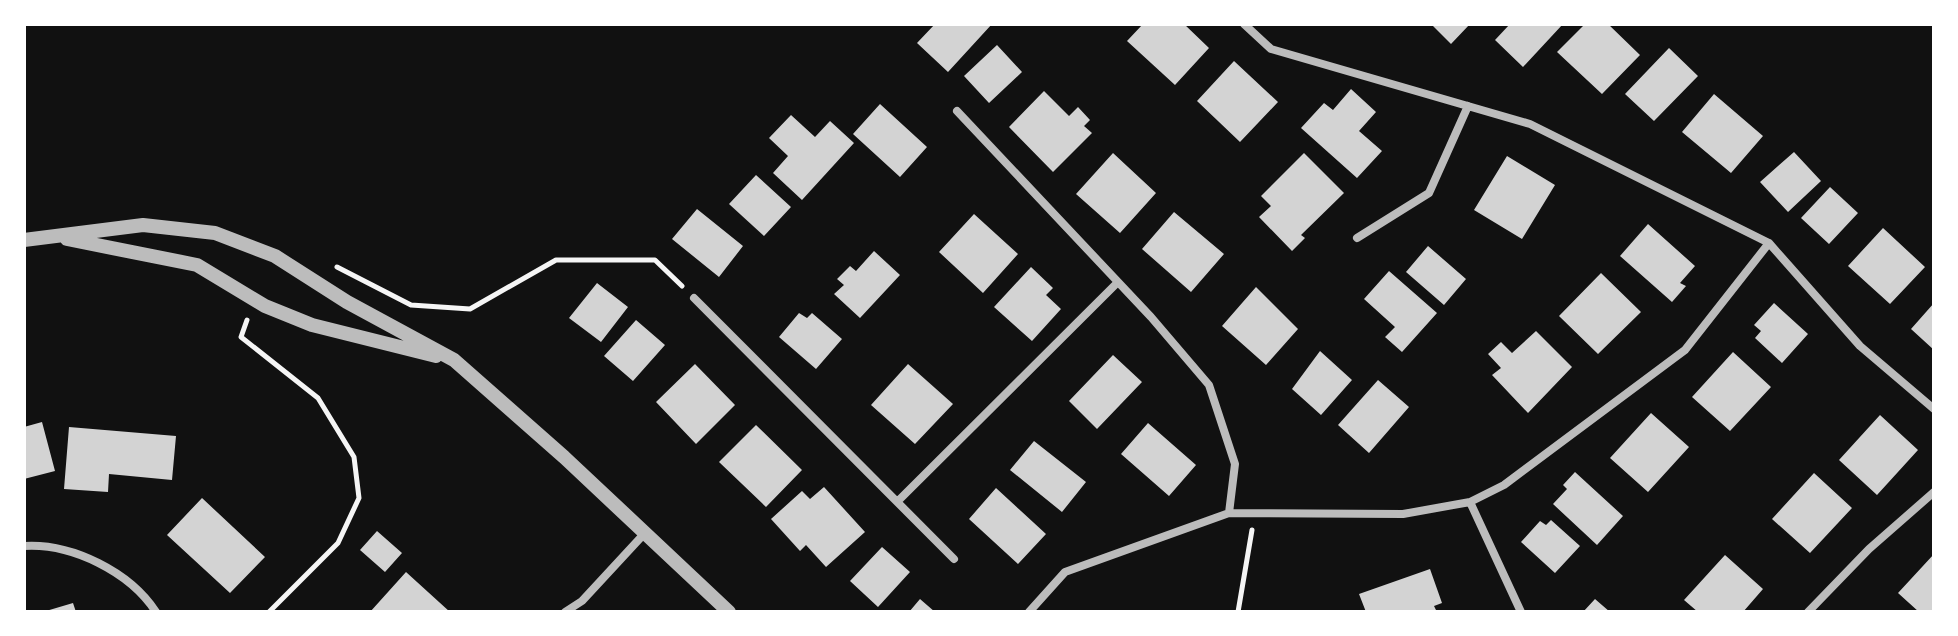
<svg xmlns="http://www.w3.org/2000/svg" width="1958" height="636" viewBox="0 0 1958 636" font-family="'Roboto Condensed',sans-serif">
	<rect width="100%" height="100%" fill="#111"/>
	<path fill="#d3d3d3" d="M935,24H992L948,72L917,43Z
		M1143,24H1184L1209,48L1175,85L1127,41Z
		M1431,24H1470L1451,44Z
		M1510,24H1563L1523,67L1495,40Z
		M1585,24H1608L1640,55L1602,94L1557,52Z
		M997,45L1022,72L989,103L964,76Z
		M1669,48L1698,76L1654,121L1625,94Z
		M1234,61L1278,102L1240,142L1197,101Z
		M1351,89L1376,112L1359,131L1382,151L1357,178L1301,128L1324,103L1333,110Z
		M1044,91L1069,116L1078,107L1090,120L1084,126L1092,133L1053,172L1009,127Z
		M1714,94L1763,136L1731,173L1682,132Z
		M880,104L927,147L900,177L853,134Z
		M791,115L815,137L830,121L854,143L802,200L773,173L788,156L769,138Z
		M1794,152L1821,181L1788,212L1760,182Z
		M1113,153L1156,193L1120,233L1076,194Z
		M1304,153L1344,193L1301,235L1305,238L1292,251L1259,217L1271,206L1261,196Z
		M1507,156L1555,185L1522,239L1474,210Z
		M756,175L791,207L764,236L729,204Z
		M1830,187L1858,213L1829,244L1801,218Z
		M697,209L743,246L719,277L672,239Z
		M1174,212L1224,254L1191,292L1142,249Z
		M974,214L1018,254L983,293L939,252Z
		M1648,224L1695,266L1680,283L1686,286L1672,302L1620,256Z
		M1883,228L1925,267L1890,304L1848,266Z
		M1428,246L1466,279L1444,305L1406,272Z
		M874,251L900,275L860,318L834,294L844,285L837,279L850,266L856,271Z
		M1031,267L1053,288L1046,295L1061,309L1032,341L994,307Z
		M1389,271L1437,313L1402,352L1385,337L1395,327L1364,299Z
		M1601,273L1641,312L1598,354L1559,316Z
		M597,283L628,307L601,342L569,318Z
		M1256,287L1298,329L1266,365L1222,326Z
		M1774,303L1808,334L1782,363L1755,338L1761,331L1754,325Z
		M1934,303V350L1911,329Z
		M799,313L807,318L812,313L842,339L816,369L779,337Z
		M636,320L665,345L633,381L604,356Z
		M1536,331L1572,367L1528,413L1492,375L1501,368L1488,354L1501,342L1512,353Z
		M1320,351L1352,380L1321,415L1292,389Z
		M1733,352L1771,387L1730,431L1692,397Z
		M1113,355L1142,382L1097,429L1069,401Z
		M695,364L735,405L696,444L656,402Z
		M908,364L953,404L915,444L871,405Z
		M1378,380L1409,407L1369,453L1338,425Z
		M1651,413L1689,447L1648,492L1610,458Z
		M1880,415L1918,450L1877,495L1839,460Z
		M42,422L55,471L24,479V427Z
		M1148,423L1196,465L1169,496L1121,454Z
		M756,425L802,470L766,507L719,462Z
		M69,427L176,436L172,480L109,474L108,492L64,489Z
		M1034,441L1086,482L1062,512L1010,470Z
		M1575,472L1623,516L1597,545L1553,504L1567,489L1563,485Z
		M1814,473L1852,508L1810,553L1772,519Z
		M824,487L865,532L826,567L806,545L800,551L771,519L802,491L810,499Z
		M996,488L1046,534L1018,564L969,519Z
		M202,498L265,557L230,593L167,535Z
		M1551,520L1580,546L1555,573L1521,542L1540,521L1546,525Z
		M377,531L402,553L385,572L360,550Z
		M882,547L910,572L878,607L850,581Z
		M1934,554V612H1919L1898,593Z
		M1725,555L1763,589L1743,612H1698L1684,600Z
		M1430,569L1442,603L1434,606L1437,612H1366L1359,594Z
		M406,572L450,612H370Z
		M920,599L935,612H909Z
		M1595,599L1610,612H1583Z
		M73,603L76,612H46V611Z"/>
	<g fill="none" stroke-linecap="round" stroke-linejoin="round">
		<path stroke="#f5f5f5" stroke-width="5" d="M337,267L411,305L470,309L556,260H655L682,286
			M247,320L241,337L318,398L354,457L359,498L338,543L269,612
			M1238,612L1252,530"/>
		<path stroke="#bcbcbc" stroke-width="8" d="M1244,24L1271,49L1530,124L1769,243L1860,346L1934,409
			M957,111L1151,317L1209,385L1235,464L1229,513
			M1357,238L1429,193L1468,106
			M694,298L954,559
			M898,501L1118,282
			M1470,502L1521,612
			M24,546C72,543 130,572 156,612
			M565,612L582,601L644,534
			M1029,612L1065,572L1229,513L1403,514L1470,502L1504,485L1685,350L1769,243
			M1808,612L1869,549L1934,492"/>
		<path stroke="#bcbcbc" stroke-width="14" d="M67,239L197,265L265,306L312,325L436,356
			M24,240L143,225L215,233L275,256L347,302L454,360L564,457L729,612"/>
	</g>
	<rect width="1958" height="636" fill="none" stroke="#ffffff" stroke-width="52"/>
</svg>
